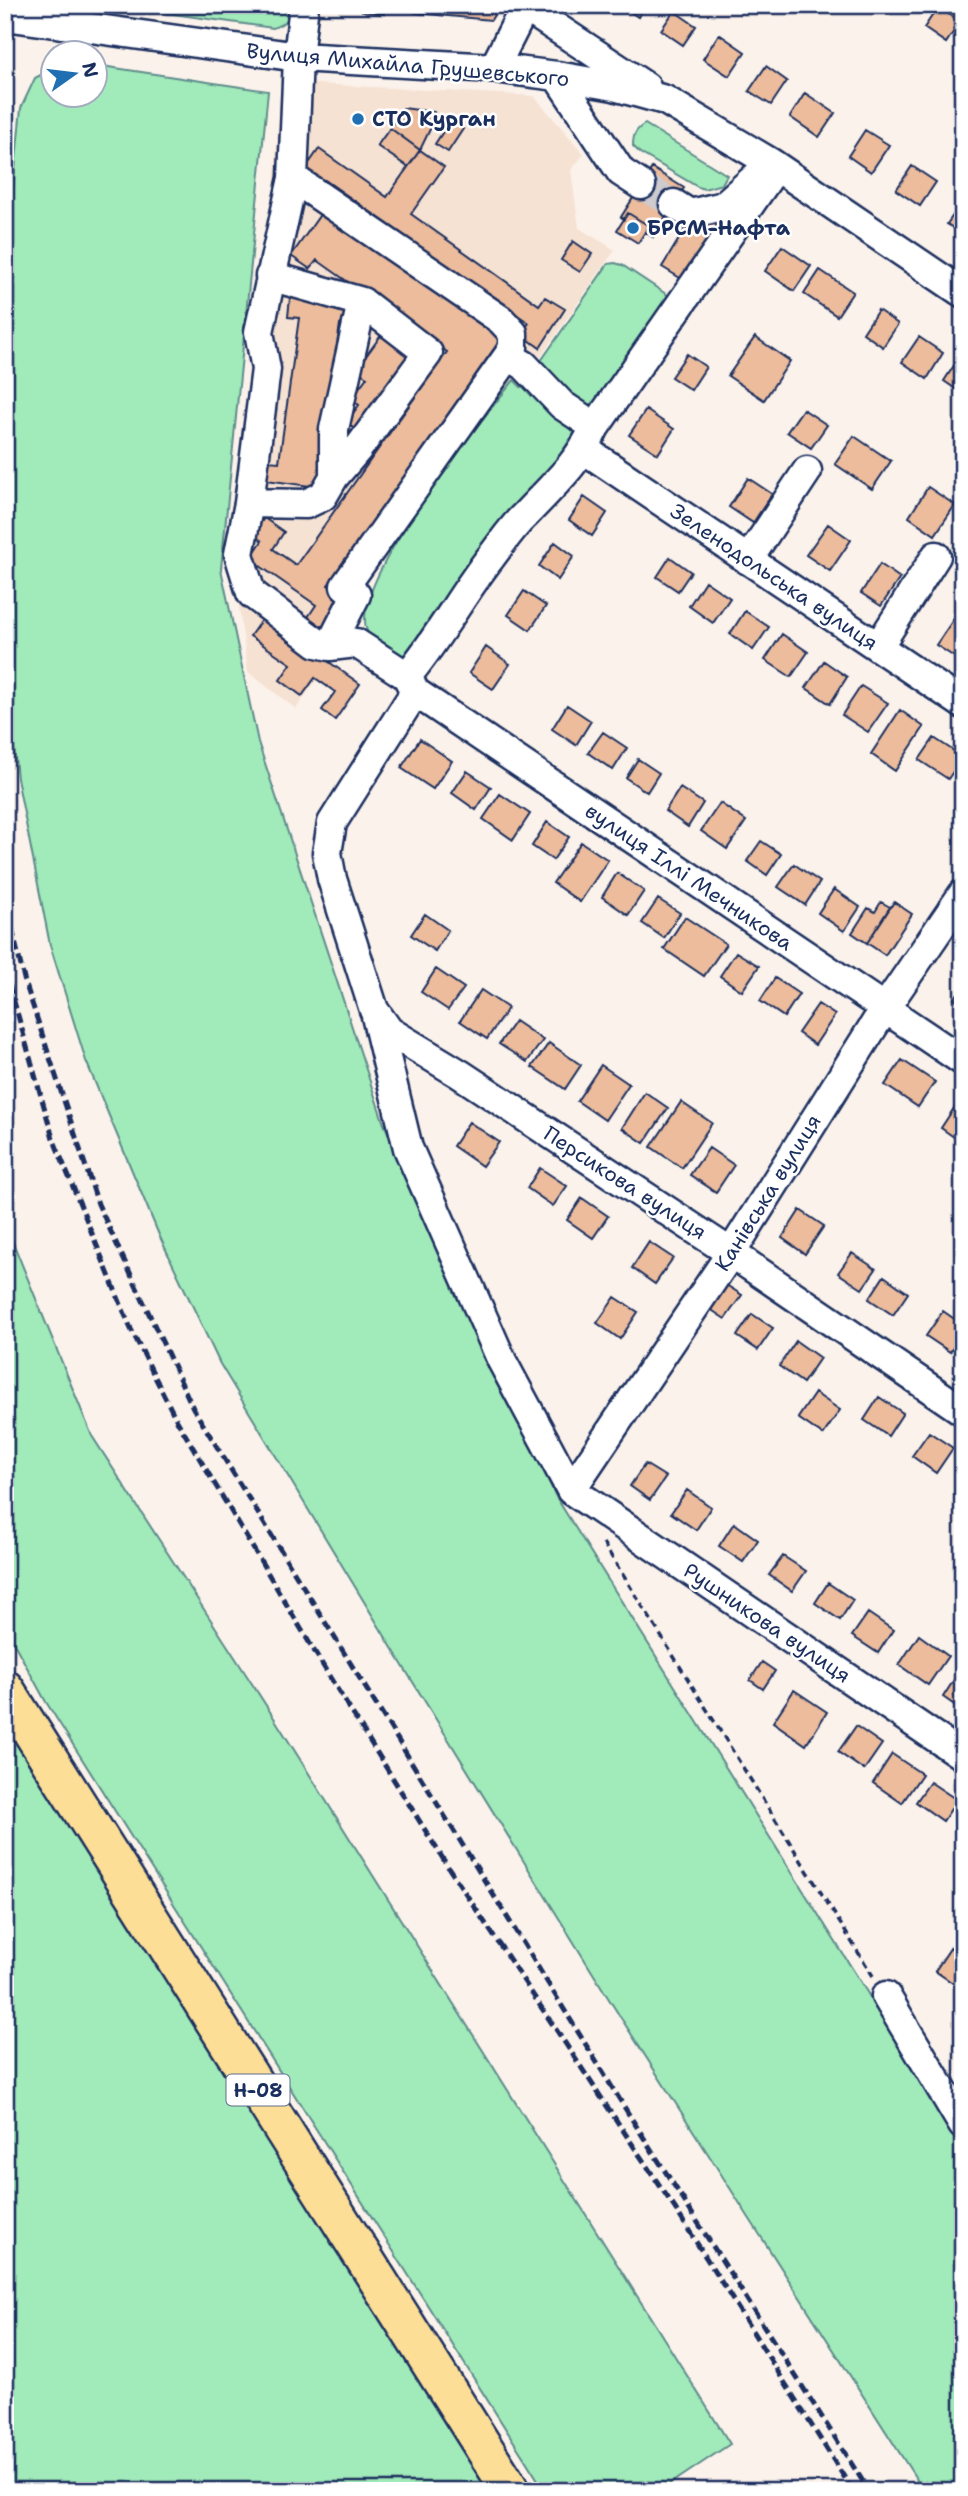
<svg xmlns="http://www.w3.org/2000/svg" width="968" height="2496" viewBox="0 0 968 2496" font-family="'Shantell Sans',sans-serif">
	<rect width="100%" height="100%" fill="#fbf2eb"/>
	<filter id="ink" filterUnits="userSpaceOnUse"><feTurbulence type="fractalNoise" baseFrequency=".0143" numOctaves="2"/><feDisplacementMap in="SourceGraphic" scale="14" xChannelSelector="R" yChannelSelector="G"/><feConvolveMatrix kernelMatrix="1 2 1 2 8 2 1 2 1" color-interpolation-filters="sRGB"/></filter>
	<g filter="url(#ink)">
		<path fill="#f6e2d3" d="M281,82L534,96L584,154L571,170L579,228L615,250L532,369L364,571V612L296,709L248,672L233,566L258,297L271,235Z"/>
		<path fill="#a1eab9" stroke="#5e8c8c" stroke-width="2" d="M109,5H294C292,19 285,23 273,28Z
			M95,65L268,91L221,569L258,742L384,1124L556,1497L963,2145V2491H924L612,2004L403,1666L220,1364L159,1235L86,1061L50,945L17,778L5,661V271L21,108L35,78L52,69V94H94Z
			M645,124L727,175L722,184L704,189L698,187L640,153L633,146C633,135 635,130 645,124Z
			M615,263L622,265L672,298L593,414L539,368L541,361L608,264Z
			M530,378L584,429L410,661C396,653 374,647 367,631C347,585 482,419 514,380L521,387Z
			M5,1223L92,1436L269,1710L730,2444L660,2491H545L46,1702L5,1627Z
			M5,1717L497,2491H5Z"/>
		<path fill="#ecbc9c" stroke="#1b2f5e" stroke-width="2" d="M362,5H384V14L362,11Z
			M396,5H500L491,20L416,13Z
			M620,5H646L638,17Z
			M938,7L960,22L946,43L924,28Z
			M674,11L696,26L683,45L661,30Z
			M719,34L745,52L729,76L703,59Z
			M766,66L787,81L771,105L749,91Z
			M805,93L835,113L819,137L790,117Z
			M403,108L434,112L433,123L420,150L390,128Z
			M450,121L463,129L448,152L435,144Z
			M390,128L420,150L408,167L377,146Z
			M865,130L889,145L871,172L848,156Z
			M319,149L387,197L420,150L444,167L411,214L539,305L545,297L565,309L540,348L521,334L529,323L325,180L321,185L303,172Z
			M912,166L936,182L920,206L896,190Z
			M652,168L684,188L653,237L645,232L649,226L628,213L624,219L621,217Z
			M963,201V234L947,224Z
			M324,209L503,336L328,585L346,597L324,628L308,617L316,605L250,559L262,541L253,534L264,518L284,532L273,549L296,565L447,352L317,260L310,269L291,256Z
			M628,213L649,226L638,243L617,230Z
			M724,218L685,281L662,267L687,226Z
			M573,241L592,254L580,272L561,260Z
			M782,246L811,266L794,291L765,271Z
			M820,270L853,292L837,316L804,294Z
			M290,297L352,305L349,325L340,324L317,487L266,480L268,461L279,462L299,318L288,317Z
			M878,310L898,324L883,347L863,333Z
			M382,334L413,356L359,432L346,423L359,405L351,399L367,377L356,370Z
			M755,337L790,361L764,400L728,376Z
			M919,337L943,353L927,379L902,362Z
			M687,354L706,367L691,390L671,377Z
			M957,361L963,365V394L944,381Z
			M803,409L827,425L811,448L787,432Z
			M646,410L674,429L658,454L629,435Z
			M854,436L891,461L872,489L835,464Z
			M748,478L772,494L753,523L729,507Z
			M928,487L955,505L935,535L909,517Z
			M584,497L607,513L592,536L569,520Z
			M828,524L851,540L830,571L806,555Z
			M555,542L574,556L558,580L539,566Z
			M670,557L691,572L678,591L657,577Z
			M880,564L900,578L881,606L861,593Z
			M705,581L730,598L713,623L689,606Z
			M524,591L546,606L530,630L508,615Z
			M745,611L769,627L753,650L730,634Z
			M959,611L963,613V655L959,660L936,645Z
			M264,616L360,684L335,720L322,710L335,692L315,678L302,696L280,680L291,664L250,636Z
			M782,634L808,652L791,677L765,660Z
			M486,647L510,664L493,689L469,673Z
			M824,661L847,677L830,704L806,688Z
			M861,686L888,703L868,732L842,715Z
			M567,705L591,721L576,745L552,729Z
			M900,710L924,727L895,771L871,754Z
			M603,732L627,748L613,770L588,753Z
			M934,738L963,757L948,779L919,760Z
			M420,739L452,761L433,789L401,768Z
			M638,759L659,773L647,792L626,778Z
			M467,771L491,787L476,810L452,793Z
			M680,788L703,803L688,827L665,811Z
			M500,794L530,814L513,840L483,819Z
			M720,803L746,821L727,849L701,831Z
			M547,822L569,837L553,860L532,846Z
			M761,841L781,854L767,875L747,861Z
			M581,842L608,860L580,902L553,883Z
			M794,864L820,882L805,905L778,887Z
			M617,873L644,891L628,915L602,897Z
			M834,889L860,907L844,931L818,913Z
			M658,899L680,913L664,938L642,923Z
			M881,902L890,907L867,943L852,933L868,908L875,912Z
			M894,902L912,914L885,955L867,943Z
			M425,914L448,930L435,951L411,935Z
			M685,917L726,944L704,976L664,949Z
			M736,952L759,966L742,991L720,976Z
			M436,969L464,988L448,1010L421,992Z
			M775,978L799,994L784,1017L760,1001Z
			M963,986V1005L954,999Z
			M481,990L508,1008L487,1039L460,1021Z
			M818,1004L835,1015L815,1045L798,1033Z
			M515,1021L543,1040L527,1062L499,1044Z
			M549,1043L581,1065L565,1089L532,1067Z
			M902,1060L935,1082L918,1107L885,1085Z
			M601,1065L629,1084L605,1120L577,1101Z
			M645,1092L668,1108L644,1143L622,1128Z
			M681,1102L712,1123L682,1168L651,1147Z
			M958,1102L963,1105L961,1142L941,1128Z
			M469,1122L499,1142L482,1166L453,1146Z
			M709,1148L734,1165L716,1192L690,1175Z
			M540,1168L567,1186L553,1206L527,1188Z
			M582,1198L608,1216L593,1238L567,1220Z
			M800,1210L824,1226L805,1254L782,1238Z
			M649,1242L673,1258L655,1284L632,1268Z
			M852,1253L876,1269L862,1289L838,1273Z
			M884,1276L908,1293L893,1315L869,1299Z
			M723,1283L742,1295L725,1319L707,1307Z
			M615,1297L638,1312L620,1339L597,1323Z
			M943,1311L963,1325V1333L950,1352L926,1336Z
			M752,1314L773,1328L758,1350L737,1336Z
			M796,1341L820,1358L803,1383L779,1366Z
			M815,1393L840,1410L823,1435L798,1418Z
			M879,1397L903,1413L888,1436L864,1420Z
			M929,1432L953,1448L936,1473L912,1456Z
			M645,1464L666,1477L650,1500L630,1486Z
			M687,1490L711,1507L696,1530L671,1513Z
			M734,1523L758,1540L743,1562L719,1546Z
			M783,1556L806,1571L792,1591L769,1575Z
			M828,1583L853,1600L840,1620L815,1603Z
			M868,1613L893,1630L878,1653L852,1636Z
			M919,1635L948,1656L928,1685L899,1665Z
			M762,1662L775,1671L763,1689L750,1680Z
			M959,1672L963,1674V1711L943,1697Z
			M794,1690L827,1712L806,1745L773,1722Z
			M856,1726L882,1744L864,1770L838,1752Z
			M892,1754L922,1774L902,1803L873,1783Z
			M930,1782L957,1800L943,1821L916,1802Z
			M951,1947L963,1955V1990L935,1971Z"/>
		<g fill="none" stroke-linecap="round" stroke-linejoin="round">
			<path stroke="#cecbcf" stroke-width="28" stroke-dasharray="28 14" stroke-linecap="butt" d="M641,185L674,204"/>
			<defs>
				<path id="minor" d="M304,5L298,57L293,178L501,320L513,333V348L508,356L345,586L356,595L330,646
					M522,5L646,87
					M5,16L298,57L494,68L557,76L614,86L665,100L771,163L963,293
					M494,68L525,7
					M557,76L621,172L641,185
					M776,167L595,427C578,464 552,486 525,515C512,527 502,543 491,557C461,595 439,638 407,676L415,692L332,823L327,853L332,879L374,1010L389,1031L460,1074L731,1253L963,1411
					M293,178L259,332L266,369L249,503L239,554L251,593L317,643L330,646L356,643L407,676
					M674,204L690,214L723,206L757,176
					M508,356L524,365L562,405L595,427
					M585,450L963,704
					M334,477L357,450L428,353L362,302
					M249,503L306,504L323,496L334,477V429L362,302L270,276
					M748,560L807,471
					M878,647L936,556
					M415,692L963,1061
					M376,1016L408,1148L502,1361L571,1490L963,1756
					M571,1490L731,1253L885,1008L963,894
					M886,1996L963,2125"/>
				<path id="major" d="M5,1689L511,2491"/>
			</defs>
			<use href="#minor" stroke="#1b2f5e" stroke-width="33"/>
			<use href="#major" stroke="#1b2f5e" stroke-width="42"/>
			<path stroke="#1b2f5e" stroke-width="3.5" stroke-dasharray="7 5" stroke-linecap="butt" d="M603,1543L873,1976"/>
			<use href="#minor" stroke="#fff" stroke-width="28"/>
			<use href="#major" stroke="#fcde96" stroke-width="37"/>
			<path stroke="#1b2f5e" stroke-width="5" stroke-dasharray="10 5" stroke-linecap="butt" d="M5,899L24,979L98,1204L193,1408L628,2113L869,2491
				M5,970L53,1138L131,1329L176,1419L331,1679L450,1870L676,2210L853,2491"/>
		</g>
	</g>
	<g fill="#1f6fb2" stroke="#fff" stroke-width="2.5">
		<circle cx="358" cy="119" r="7"/>
		<circle cx="633" cy="228" r="7"/>
	</g>
	<g text-anchor="middle" dominant-baseline="central" stroke-width="5" stroke-linejoin="round" paint-order="stroke">
		<rect fill="#fff" stroke="#5f6d8e" stroke-width="2" x="226.5" y="2074.5" width="63" height="31" rx="5"/>
		<g font-size="19" font-weight="bold" fill="#1b2f5e">
			<text x="258" y="2090">Н-08</text>
		</g>
		<g font-size="21" fill="#1b2f5e" stroke="#fff">
			<text transform="translate(408 65) rotate(5)">Вулиця Михайла Грушевського</text>
			<text transform="translate(774 577) rotate(34)">Зеленодольська вулиця</text>
			<text transform="translate(689 877) rotate(34)">вулиця Іллі Мечникова</text>
			<text transform="translate(625 1183) rotate(33)">Персикова вулиця</text>
			<text transform="translate(768 1193) rotate(-58)">Канівська вулиця</text>
			<text transform="translate(767 1623) rotate(34)">Рушникова вулиця</text>
		</g>
		<g font-size="21" font-weight="bold" fill="#1b2f5e" stroke="#fff" text-anchor="start">
			<text x="372" y="119">СТО Курган</text>
			<text x="647" y="228">БРСМ-Нафта</text>
		</g>
	</g>
	<rect width="968" height="2496" fill="none" stroke="#fff" stroke-width="28"/>
	<rect x="14" y="14" width="940" height="2468" fill="none" stroke="#1b2f5e" stroke-width="2.5" filter="url(#ink)"/>
	<g transform="translate(74 74) rotate(76)"><circle r="33" fill="#ffffff" stroke="#a4acbf" stroke-width="2"/>
	<path d="M0-5L12 26L0 18L-12 26Z" fill="#1f6fb2"/>
	<text y="-10" font-size="19" font-weight="bold" text-anchor="middle" fill="#1b2f5e">N</text>
	</g>
</svg>
